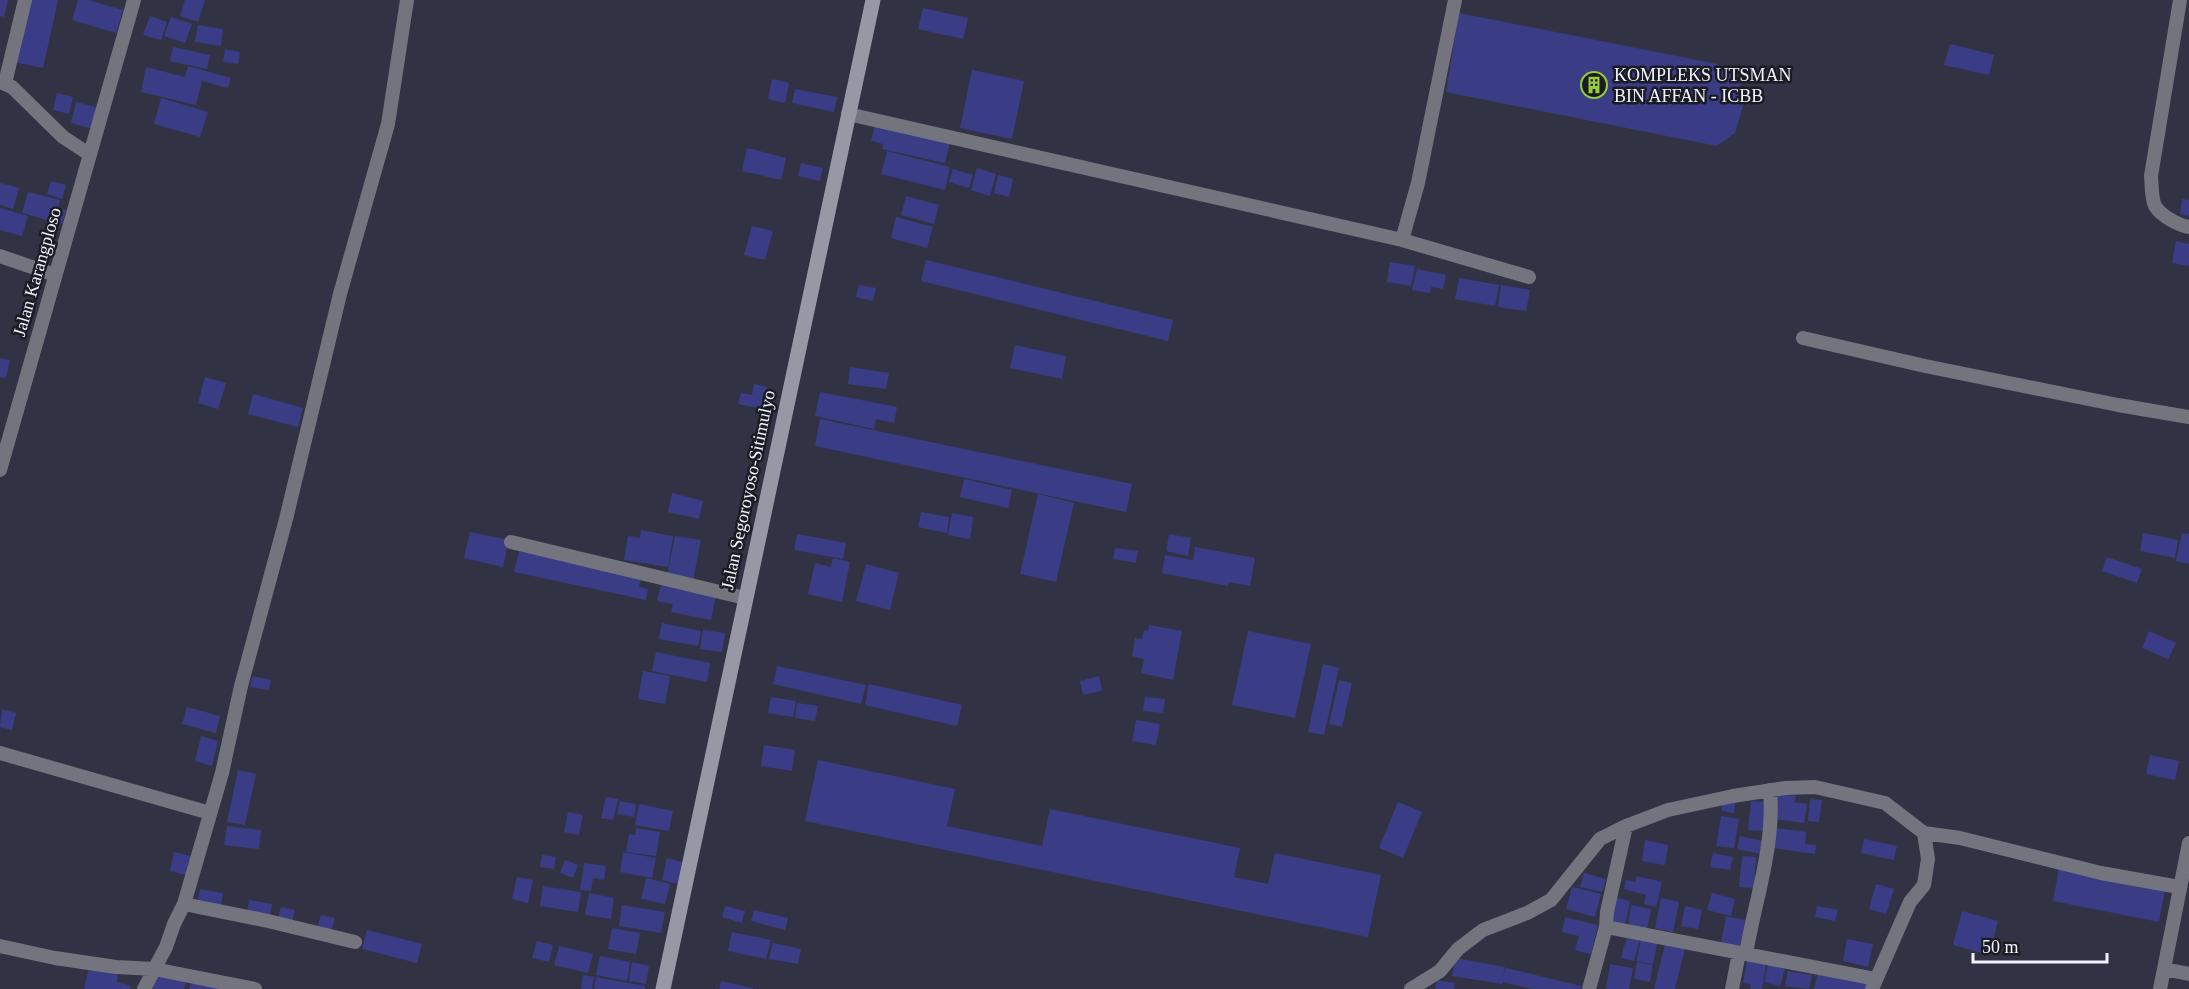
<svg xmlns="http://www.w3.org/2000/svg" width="2189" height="989" viewBox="0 0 2189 989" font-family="Georgia,serif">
	<rect width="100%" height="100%" fill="#313344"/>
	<path fill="#3a3d85" d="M0,0H8L4,17L0,16Z
		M28,0H58L43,68L14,62Z
		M78,0H88L123,10L116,33L72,20Z
		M185,0H205L198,22L180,16Z
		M923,8L968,18L963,39L918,29Z
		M1459,13L1717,64L1737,79L1746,95L1735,133L1717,146L1446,92Z
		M150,16L167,22L161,40L143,35Z
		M171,17L192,24L185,43L164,36Z
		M198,25L223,29L221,46L195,42Z
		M1950,44L1994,55L1989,75L1944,65Z
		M173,47L210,55L207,69L170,61Z
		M225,49L240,52L238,64L223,62Z
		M188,66L231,78L228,88L202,81L196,105L141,92L146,67L185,77Z
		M972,70L1024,81L1012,139L960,128Z
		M772,79L789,83L785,103L768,99Z
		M795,89L837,97L834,112L792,103Z
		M57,93L73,97L69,114L53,110Z
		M161,98L208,112L200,137L154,124Z
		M76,102L99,108L93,129L71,123Z
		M875,125L950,142L945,163L882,149L883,144L871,141Z
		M747,148L786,158L781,180L742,171Z
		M887,151L950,167L945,190L881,174Z
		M801,163L823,168L820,181L798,176Z
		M977,168L996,174L990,196L971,190Z
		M953,169L973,175L969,188L949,182Z
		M998,175L1013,179L1009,197L994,193Z
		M51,181L66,185L62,199L47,194Z
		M0,183L19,188L13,209L0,205Z
		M28,192L60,200L58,208L66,210L62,224L22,213Z
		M906,196L939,205L934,224L901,215Z
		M2182,199L2189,200V216L2180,214Z
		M0,208L28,216L22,236L0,230Z
		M896,217L933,227L927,248L891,238Z
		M752,226L773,231L765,260L744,255Z
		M2176,241L2189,244V266L2172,263Z
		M926,260L1173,320L1168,341L921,281Z
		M1390,262L1415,266L1411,286L1387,282Z
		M1417,269L1446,275L1443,289L1431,287L1430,293L1412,290Z
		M1459,278L1499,285L1495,306L1455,299Z
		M859,285L876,288L873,301L856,297Z
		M1501,285L1530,290L1526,311L1498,307Z
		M1015,345L1066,356L1062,379L1010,368Z
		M0,358L10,360L6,378L0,377Z
		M850,367L889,373L886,389L848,384Z
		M205,377L226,383L218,409L198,403Z
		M754,384L767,387L765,397L775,399L772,411L738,404L741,393L752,395Z
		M820,392L897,407L894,423L876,419L874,429L815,416Z
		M253,394L303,408L298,427L248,414Z
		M820,419L1132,484L1126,512L815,446Z
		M964,479L1012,490L1008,508L960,497Z
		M672,493L703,501L699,519L668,512Z
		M1038,494L1074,503L1056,582L1020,574Z
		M921,512L949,517L947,533L918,527Z
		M952,513L973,517L970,539L948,535Z
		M641,530L673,536L668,567L624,560L628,536L640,538Z
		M470,532L509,540L503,567L464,558Z
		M2143,533L2178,540L2175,558L2140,551Z
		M2182,533L2189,534V564L2176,561Z
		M797,534L846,543L843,559L794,550Z
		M1169,534L1191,538L1188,556L1166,551Z
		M675,536L701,540L693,580L667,575Z
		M1195,547L1255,558L1250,586L1229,582L1228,586L1162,573L1165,555L1193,560Z
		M520,548L641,578L639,587L648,589L646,600L514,572Z
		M1115,548L1138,551L1136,563L1113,559Z
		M2107,557L2142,569L2137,583L2102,571Z
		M833,558L850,562L842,602L808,594L815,563L831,567Z
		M866,564L899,573L890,610L856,601Z
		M661,585L716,596L711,620L671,612L673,604L657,601Z
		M662,623L701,631L698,646L659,639Z
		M1149,625L1182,631L1173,680L1141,673L1144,659L1132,656L1135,638L1142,639L1144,630L1148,631Z
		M703,630L725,633L722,652L700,649Z
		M1248,631L1311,644L1295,718L1232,705Z
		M2149,631L2176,643L2168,659L2142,648Z
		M656,652L710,663L707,682L652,671Z
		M1323,664L1339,668L1324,735L1308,732Z
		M777,666L866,685L861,704L773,684Z
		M643,671L670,676L665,704L638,699Z
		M253,676L271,680L269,690L250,687Z
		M1099,676L1102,691L1083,695L1080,681Z
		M1339,680L1352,683L1342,727L1329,724Z
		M869,684L962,705L957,726L865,705Z
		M771,697L796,701L793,717L768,713Z
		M1145,697L1165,699L1163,713L1143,711Z
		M797,703L818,706L815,721L795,718Z
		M187,707L220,716L216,733L182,724Z
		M2,709L16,713L12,730L0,727Z
		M1136,720L1160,724L1156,745L1132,741Z
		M201,736L218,741L212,766L195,761Z
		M764,745L795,750L792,771L761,766Z
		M2150,755L2179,761L2175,780L2146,774Z
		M818,760L955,789L947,826L1042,846L1050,809L1240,848L1234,877L1268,884L1275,853L1381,875L1368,937L805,821Z
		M238,770L256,774L245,825L227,822Z
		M1777,793L1796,796L1795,802L1807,804L1804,823L1774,819Z
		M606,797L618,799L613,820L601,818Z
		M1810,799L1822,800L1819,822L1808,821Z
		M620,801L636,804L634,817L617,814Z
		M1751,801L1766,802L1763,831L1748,830Z
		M1398,802L1422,812L1403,858L1379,848Z
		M1722,802L1735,803L1734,813L1722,811Z
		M639,804L673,811L669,831L635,825Z
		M568,812L583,815L579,835L564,832Z
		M1721,816L1739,819L1734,848L1716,846Z
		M227,826L261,830L259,849L224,845Z
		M636,828L660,832L656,856L626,852L629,834L635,835Z
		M1776,828L1806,832L1805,844L1816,845L1815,854L1773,848Z
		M1740,836L1763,841L1760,854L1737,849Z
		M1864,839L1897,846L1894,860L1861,853Z
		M1645,840L1668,845L1665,865L1642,861Z
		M174,852L191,856L186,875L170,871Z
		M623,852L656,858L652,878L620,872Z
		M1713,853L1733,857L1730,870L1710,867Z
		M542,855L556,857L554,869L540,867Z
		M1742,856L1756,857L1754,888L1739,887Z
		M667,858L686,863L681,885L662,880Z
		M565,860L578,865L573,878L560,873Z
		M584,863L606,866L604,880L593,878L591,891L580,890Z
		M2059,868L2165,889L2159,922L2053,901Z
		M1584,873L1606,879L1602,892L1580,887Z
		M1637,876L1662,882L1656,907L1644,904L1646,895L1624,889L1626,880L1635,882Z
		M517,877L533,880L528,903L512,899Z
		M646,878L670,884L665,904L641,899Z
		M1876,884L1894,889L1886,914L1869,909Z
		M543,886L581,892L578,912L540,906Z
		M1572,887L1601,894L1595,917L1566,909Z
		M200,889L223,893L221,906L197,903Z
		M589,893L614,898L611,919L585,915Z
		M1712,893L1735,899L1731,916L1707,910Z
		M1614,897L1630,901L1625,925L1609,922Z
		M1661,898L1679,902L1673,932L1655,928Z
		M249,900L272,904L270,916L247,913Z
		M622,905L665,912L661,933L619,926Z
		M1631,905L1651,909L1647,930L1628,926Z
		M725,906L745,911L742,923L722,917Z
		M1685,906L1702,910L1698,929L1681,926Z
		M1817,906L1838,910L1835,921L1815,917Z
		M281,907L295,910L292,922L278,918Z
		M754,910L788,918L785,930L751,921Z
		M1962,911L1998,921L1989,955L1953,945Z
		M321,915L335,918L331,932L317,928Z
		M1726,916L1746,920L1740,947L1721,943Z
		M1565,917L1598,925L1591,954L1575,950L1579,936L1562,932Z
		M612,928L640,933L636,954L608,949Z
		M367,930L422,944L417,963L362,949Z
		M732,932L771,940L766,959L728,951Z
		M1627,936L1640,939L1634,961L1621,958Z
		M1642,936L1658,939L1653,964L1636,961Z
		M1847,939L1873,944L1868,967L1843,961Z
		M1666,940L1686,945L1675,989H1654Z
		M537,941L553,945L549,962L532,958Z
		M773,943L801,949L798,964L769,959Z
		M559,946L593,954L588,973L554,965Z
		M600,956L630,962L627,981L596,975Z
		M1455,958L1505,967L1503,977L1506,968L1581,986L1580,989H1532L1503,982L1502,984L1452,976Z
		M1747,961L1766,964L1762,989H1750L1751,984L1743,983Z
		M632,962L649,966L646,984L629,981Z
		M1637,962L1653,965L1650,982L1634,979Z
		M1610,964L1633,968L1629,989H1606Z
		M1768,964L1785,968L1780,986L1764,982Z
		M89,968L118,975L117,982L131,986L130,989H84Z
		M157,971L187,977L184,989H153Z
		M1788,971L1812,975L1809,989L1785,986Z
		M1818,971L1870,982L1869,989H1814Z
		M583,975L594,977L592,989H581Z
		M596,977L645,986V989H594Z
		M192,979L223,989H189Z
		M1437,980L1455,983L1454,989H1435Z
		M721,981L753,988V989H719Z"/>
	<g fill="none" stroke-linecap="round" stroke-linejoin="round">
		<path stroke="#73747d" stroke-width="14" d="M2180,0L2151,176C2152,185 2151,197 2155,206C2161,216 2178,225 2189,227
			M0,82L12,87L63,137L89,154
			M5,83L25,0
			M848,114L1402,240L1529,277
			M1402,240L1418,183L1455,0
			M0,256L55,275
			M1803,338L1925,366L2118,405L2189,417
			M0,470L134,0
			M511,542L745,598
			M0,753L210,813
			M184,904L268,921L355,942
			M1606,927L1876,979
			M0,946L55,958L116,967L154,969L255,989
			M1746,954C1755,900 1775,846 1770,790
			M2164,969L2189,974
			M144,989L166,947L174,924L184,904L222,773L241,686L286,519L340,294L388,124L407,0
			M1411,989L1440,971L1458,949L1483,930L1527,913L1551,900L1600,839L1626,826L1668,810L1733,796L1785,788L1815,787L1885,803L1924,833
			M1589,989L1606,927L1607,912L1626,826
			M1732,989L1739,953
			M1872,989L1910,902L1924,885L1928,859L1924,833L1960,838L2101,873L2179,887
			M2160,989L2189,843"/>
		<path stroke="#9698a6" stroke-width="15" d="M663,989L873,0"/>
	</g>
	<defs>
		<symbol id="building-ring" viewBox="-11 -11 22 22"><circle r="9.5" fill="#1a1b23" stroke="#96cc3a" stroke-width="1.5"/><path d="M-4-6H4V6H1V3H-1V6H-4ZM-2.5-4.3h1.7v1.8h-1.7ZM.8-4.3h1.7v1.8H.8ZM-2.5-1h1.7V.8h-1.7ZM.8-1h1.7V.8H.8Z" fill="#96cc3a"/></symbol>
	</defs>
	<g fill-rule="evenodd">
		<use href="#building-ring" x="1579" y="70" width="30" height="30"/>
	</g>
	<g text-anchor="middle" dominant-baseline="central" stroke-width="5" stroke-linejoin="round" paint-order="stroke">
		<g font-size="18" fill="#f1f3fe" stroke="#1a1b23" text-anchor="start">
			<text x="1614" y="75">KOMPLEKS UTSMAN<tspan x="1614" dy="21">BIN AFFAN - ICBB</tspan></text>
		</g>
		<g font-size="18" fill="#f1f3fe" stroke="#1a1b23">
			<text transform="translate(37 272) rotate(-74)">Jalan Karangploso</text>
			<text transform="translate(748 490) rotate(-78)">Jalan Segoroyoso-Sitimulyo</text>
		</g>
	</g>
	<path d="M1973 953v9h134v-9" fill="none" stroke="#f1f3fe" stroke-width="3"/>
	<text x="1982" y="953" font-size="18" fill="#f1f3fe" stroke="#1a1b23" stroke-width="4.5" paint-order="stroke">50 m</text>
</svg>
